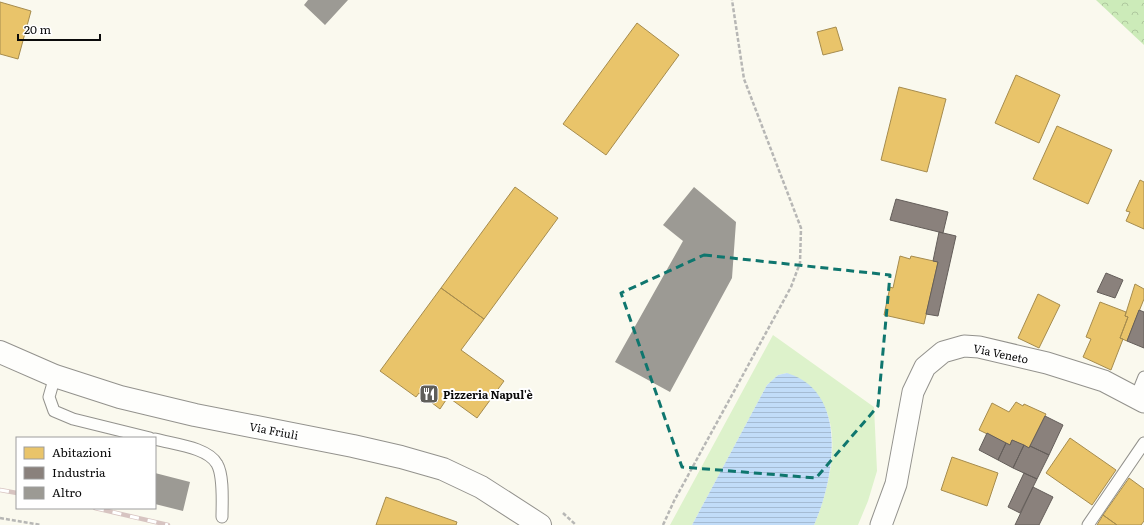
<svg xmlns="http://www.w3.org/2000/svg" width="1144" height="525" viewBox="0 0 1144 525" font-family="Literata,serif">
	<defs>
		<pattern id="forest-crowns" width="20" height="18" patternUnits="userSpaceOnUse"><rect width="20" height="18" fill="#ccebb9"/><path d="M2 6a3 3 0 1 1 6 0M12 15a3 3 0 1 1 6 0" fill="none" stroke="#aec89e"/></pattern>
		<pattern id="water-rules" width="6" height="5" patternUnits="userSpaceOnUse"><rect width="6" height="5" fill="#c1dcf8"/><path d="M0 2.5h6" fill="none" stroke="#a4bbd3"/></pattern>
	</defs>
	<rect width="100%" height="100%" fill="#faf9ee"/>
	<path fill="#ddf2cb" d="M773,335L874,407L877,471L868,501L858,525H814C828,493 844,432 820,400C813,390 797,381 787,373L778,375L767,385L692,525H670Z"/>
	<path fill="url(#forest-crowns)" d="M1096,0H1144V45Z"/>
	<path fill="url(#water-rules)" d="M787,373C850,392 834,480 814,525H692L767,385L778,375Z"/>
	<path fill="#e9c46a" stroke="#a68c4e" d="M0,2L31,11L18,59L0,54Z
		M637,23L679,55L606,155L563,124Z
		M836,27L843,50L823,55L817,32Z
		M1016,75L1060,95L1039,143L995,123Z
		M899,87L946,99L927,172L881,160Z
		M1057,126L1112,150L1088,204L1033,179Z
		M1140,180L1144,182V229L1126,221L1130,212L1126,211Z
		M515,187L558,218L484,319L441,288Z
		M900,256L910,259L911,256L938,262L924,324L884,315L890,287L893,288Z
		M1135,284L1144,289V299L1127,341L1120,338L1128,317L1125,316Z
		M441,288L484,319L461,350L504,381L477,418L448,397L440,409L419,393L416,397L380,371Z
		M1038,294L1060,305L1039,348L1018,338Z
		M1100,302L1126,312L1125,316L1128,317L1120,338L1123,339L1111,370L1083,357L1091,339L1086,337Z
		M1016,402L1023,406L1024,404L1046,414L1029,448L1012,440L1010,445L979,430L992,403L1009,412Z
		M1070,438L1116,470L1092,505L1046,473Z
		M952,457L998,473L987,506L941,490Z
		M1129,478L1144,489V521L1141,525H1117L1103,515Z
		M386,497L457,522L456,525H376Z
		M1103,515L1117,525H1097Z"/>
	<path fill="#8a817c" stroke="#645e5a" d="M896,199L948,212L943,233L890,220Z
		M939,232L956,236L938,316L926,314L938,262L933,261Z
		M1106,273L1123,280L1115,298L1097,292Z
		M1139,310L1144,312V348L1127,341Z
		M1045,416L1063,425L1049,455L1030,446Z
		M987,433L1006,443L998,460L979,450Z
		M1012,440L1024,445L1013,468L998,460L1006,443L1010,445Z
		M1024,445L1029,448L1030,446L1049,455L1037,479L1013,468Z
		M1024,473L1037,479L1020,513L1008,507Z
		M1033,487L1053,497L1039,525H1015Z"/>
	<path fill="#9c9a94" d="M308,0H348L325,25L304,5Z
		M694,187L736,222L732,278L670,392L615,362L683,241L663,225Z
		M155,473L190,482L183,511L155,504Z"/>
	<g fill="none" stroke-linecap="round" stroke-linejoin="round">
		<defs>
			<path id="service" d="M55,376L49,397L54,411L73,419L150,438
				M1136,397L1144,377
				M155,439C172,444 208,447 217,464C224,476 222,503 222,517
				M1088,525L1144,443"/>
			<path id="minor" d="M881,525L896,484L913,392L925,367L943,352L964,346L979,347L1047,363L1104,381L1144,402"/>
			<path id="tertiary" d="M0,352L55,376L120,397L195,415L353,446L401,457L443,469L481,487L540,525"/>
		</defs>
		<use href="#service" stroke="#93928d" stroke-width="13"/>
		<use href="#minor" stroke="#93928d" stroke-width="23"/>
		<use href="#tertiary" stroke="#93928d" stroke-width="24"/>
		<path stroke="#b7b7b5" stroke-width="2.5" stroke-dasharray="4 2" stroke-linecap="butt" d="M563,513L576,525
			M0,518L41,525
			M663,525L674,501L791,287L800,263L801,228L744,79L732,0"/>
		<use href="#service" stroke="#fefefc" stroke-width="11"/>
		<use href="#minor" stroke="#fefefc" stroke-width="21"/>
		<use href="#tertiary" stroke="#fefefc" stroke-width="22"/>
		<defs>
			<path id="rail" d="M0,490L17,493
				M95,508L168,525"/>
		</defs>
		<use href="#rail" stroke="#d7c4c1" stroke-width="4.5"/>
		<use href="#rail" stroke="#fff" stroke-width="3" stroke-dasharray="9" stroke-linecap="butt"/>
	</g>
	<path fill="none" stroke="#0f766e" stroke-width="3" stroke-dasharray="8 5" stroke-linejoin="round" d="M704,255L890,275L878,406L816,478L682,467L621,293Z"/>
	<defs>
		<symbol id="restaurant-square" viewBox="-11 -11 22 22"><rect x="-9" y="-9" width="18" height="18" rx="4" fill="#5f5e5a" stroke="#fff"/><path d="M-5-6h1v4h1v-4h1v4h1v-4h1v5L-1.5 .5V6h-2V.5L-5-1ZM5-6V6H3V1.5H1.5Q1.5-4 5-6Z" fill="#fff"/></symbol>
	</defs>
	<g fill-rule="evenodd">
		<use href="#restaurant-square" x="418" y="383" width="22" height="22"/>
	</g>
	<g text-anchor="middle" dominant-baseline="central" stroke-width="4" stroke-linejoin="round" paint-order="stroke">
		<g font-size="11" fill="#0b0b0b" stroke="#fff">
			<text transform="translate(1001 353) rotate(12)">Via Veneto</text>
			<text transform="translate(274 430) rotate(11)">Via Friuli</text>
		</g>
		<g font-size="11" font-weight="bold" fill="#0b0b0b" stroke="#fff" text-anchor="start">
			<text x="443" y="394">Pizzeria Napul'è</text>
		</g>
	</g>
	<rect x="16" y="437" width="140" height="72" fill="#ffffff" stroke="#9d9d9d"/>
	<rect x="24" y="447" width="20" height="12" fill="#e9c46a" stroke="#9d9d9d"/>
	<text x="52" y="457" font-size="12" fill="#0b0b0b">Abitazioni</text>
	<rect x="24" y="467" width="20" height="12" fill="#8a817c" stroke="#9d9d9d"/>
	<text x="52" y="477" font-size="12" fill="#0b0b0b">Industria</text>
	<rect x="24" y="487" width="20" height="12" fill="#9c9a94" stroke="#9d9d9d"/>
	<text x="52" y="497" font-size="12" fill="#0b0b0b">Altro</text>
	<path d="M18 34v6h82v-6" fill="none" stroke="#0b0b0b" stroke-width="2"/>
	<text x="24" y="34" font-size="12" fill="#0b0b0b" stroke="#ffffff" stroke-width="3" paint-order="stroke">20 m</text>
</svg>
